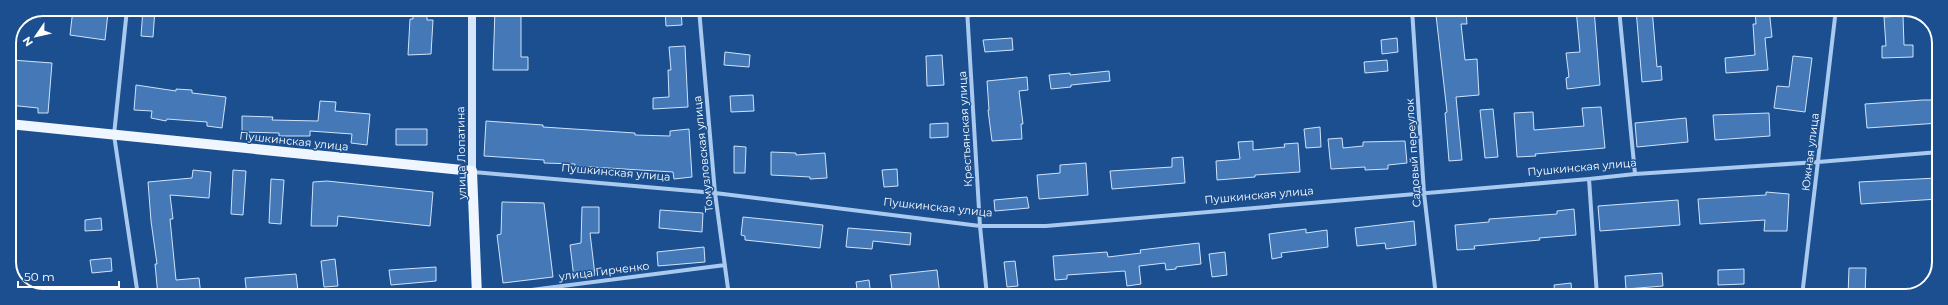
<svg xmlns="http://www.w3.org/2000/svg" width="1948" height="305" viewBox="0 0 1948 305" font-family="Montserrat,sans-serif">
	<rect width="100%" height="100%" fill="#1b4f8f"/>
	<path fill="#4478b7" stroke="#cfe3fa" d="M73,9L108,13L105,40L70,35Z
		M143,9H155L153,37L141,36Z
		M413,9H427V20H433L431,54L408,55L410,19H413Z
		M495,9H521V57H528V70H493Z
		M681,9L682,25L666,26L665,10Z
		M1576,9H1594L1600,85L1567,89L1566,78L1569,77L1566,53L1580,52Z
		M1636,9H1652L1657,67L1661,66L1662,80L1642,82Z
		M1755,9H1769L1772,37L1765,38L1768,70L1726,73L1725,58L1755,55L1753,24H1756Z
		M1466,12L1467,24H1461L1465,60L1477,59L1479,95L1456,97L1462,160L1449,161L1445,113L1447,112L1436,15Z
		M1903,16L1904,45H1913V57L1882,58V46H1886L1884,17Z
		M1012,38L1013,50L985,52L983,40Z
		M1397,38L1398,52L1382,54L1381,40Z
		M685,46L688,107L653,109V98L669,97L668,70H671L669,47Z
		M725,52L750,55L749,67L724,65Z
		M942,55L944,85L927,86L926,56Z
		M1793,56L1812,58L1805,112L1774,108L1777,86L1789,87Z
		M12,60L52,63L48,113H38V108L9,105Z
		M1387,60L1388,71L1365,73L1364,62Z
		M1109,71L1110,81L1071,85V87L1051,89L1049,75L1070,73V75Z
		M1027,77L1028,90L1019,91L1023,124H1021L1022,139L992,141L988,110H989L987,81Z
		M136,85L176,91V89L192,90V93L226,97L222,128L207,126V122L167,119L166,121L151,118L152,111L134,110Z
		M753,95L754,111L731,112L730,96Z
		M1923,100H1939V123L1867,128L1865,104Z
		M320,101L336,102L335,111L370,114L367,145L351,143L352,134L310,131V136H279V133L242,132V116L273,117L272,120L318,121Z
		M1601,107L1605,148L1535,154L1536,156L1517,157L1514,113L1533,112L1534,130L1584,126L1582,108Z
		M1493,109L1498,157L1485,158L1480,110Z
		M1769,113L1770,136L1715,140L1713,115Z
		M1686,118L1688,142L1637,147L1635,123Z
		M486,121L543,125V127L635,133V135L670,136V131L689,129L692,177L674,179L673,172L575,166V164L544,163V160L484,156Z
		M948,123V137L930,138V124Z
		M1320,127L1321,147L1306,148L1304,129Z
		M396,129H427V145H396Z
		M1342,138L1343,148L1363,146V142L1405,141L1407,163L1388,165V169L1365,170V167L1331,169L1328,139Z
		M1253,141V150L1285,147L1284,144L1298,143L1300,172L1255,175V177L1217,180L1216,161L1240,159L1238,142Z
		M734,146L746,147L745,173H734Z
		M771,152L796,153V155L825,153L827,178L810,179V177L771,175Z
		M1183,157L1185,183L1112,189L1110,171L1172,167V158Z
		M1086,163L1088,195L1039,199L1037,175L1060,173V165Z
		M897,169L898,186L884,187L882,170Z
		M193,170L211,172L209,198L170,195L173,219H170L176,280L199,278L201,296H158L155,264H157L151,221L148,182L192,178Z
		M233,170L246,171L243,215L231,214Z
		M1937,178L1938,199L1861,204L1859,182Z
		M271,179L284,180L281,224L269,223Z
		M327,181L433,192L430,226L338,216L337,226H311L313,182Z
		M1766,192L1789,194L1787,231H1764L1765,220L1700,224L1698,199L1766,195Z
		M1027,197L1029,208L995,211L994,200Z
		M1678,200L1680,225L1600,231L1598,206Z
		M502,202L544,203L553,277L503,283L497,235L501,234Z
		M582,207H599V233H590L595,275L574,278L570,245L581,243Z
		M1574,209L1576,235L1539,238L1540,240L1474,246L1475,249L1457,250L1455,225L1489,222V219L1557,214V211Z
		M660,210L703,213L702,232L659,228Z
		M743,217L823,225L820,248L745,240V236L741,235Z
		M101,218L102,230L85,231V220Z
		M1414,221L1416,245L1386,249L1385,243L1357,246L1355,228Z
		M848,228L911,233L910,245L873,241L872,249L846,247Z
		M1306,229V233L1327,230L1328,247L1281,253L1282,257L1272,259L1269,234Z
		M1199,243L1201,264L1176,267V269L1166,270L1165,263L1139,266L1141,284L1127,286L1125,271L1067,275V279L1055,280L1053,256L1107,252L1108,257L1141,253L1140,250Z
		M704,247L705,262L658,266L657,252Z
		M1225,252L1227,275L1212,277L1209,254Z
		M111,258L112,271L92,273L90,260Z
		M335,259L338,286L324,287L321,261Z
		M1015,261L1018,286L1007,287L1004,262Z
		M436,267V281L391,285L389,270Z
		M1849,268H1866L1865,296H1848Z
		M1744,269V284L1718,285V270Z
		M937,270L940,296H893L890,275Z
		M1662,273L1663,286L1626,289L1625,276Z
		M296,274L298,291L263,294V296H247L245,278Z
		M869,280L871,296H858L856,282Z
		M1571,283L1572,296H1555L1554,285Z"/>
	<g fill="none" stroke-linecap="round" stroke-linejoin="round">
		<path stroke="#a9c9ee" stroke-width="4" d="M127,9L114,135L138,296
			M699,9L715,193L729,296
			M967,9L980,226L987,296
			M1412,9L1424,193L1436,296
			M1619,9L1635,174
			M473,172L715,193L980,226H1046L1589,179L1635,174L1818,162L1939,152
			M1589,179L1597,296
			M485,296L725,265
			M1802,296L1836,9"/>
		<path stroke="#d6e6fa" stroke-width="8" d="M472,9V171"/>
		<path stroke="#f0f6ff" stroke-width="10" d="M9,124L472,171L477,296"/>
	</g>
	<g text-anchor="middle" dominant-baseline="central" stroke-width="3" stroke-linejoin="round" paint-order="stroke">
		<g font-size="11" fill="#fff" stroke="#1b4f8f">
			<text transform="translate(965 129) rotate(-93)">Крестьянская улица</text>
			<text transform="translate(294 141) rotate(6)">Пушкинская улица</text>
			<text transform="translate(1810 152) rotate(-83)">Южная улица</text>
			<text transform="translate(461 153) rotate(-91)">улица Лопатина</text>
			<text transform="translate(1413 153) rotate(-94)">Садовый переулок</text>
			<text transform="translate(703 154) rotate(-96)">Томузловская улица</text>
			<text transform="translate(1582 167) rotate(-5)">Пушкинская улица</text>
			<text transform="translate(616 172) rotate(5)">Пушкинская улица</text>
			<text transform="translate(1259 195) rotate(-5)">Пушкинская улица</text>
			<text transform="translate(938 207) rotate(6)">Пушкинская улица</text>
			<text transform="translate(604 271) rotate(-7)">улица Гирченко</text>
		</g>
	</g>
	<path d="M0 0H1948V305H0ZM43 16H1905A27 27 0 0 1 1932 43V262A27 27 0 0 1 1905 289H43A27 27 0 0 1 16 262V43A27 27 0 0 1 43 16Z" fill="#1b4f8f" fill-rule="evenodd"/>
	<path fill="none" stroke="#fff" stroke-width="2" d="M43 16H1905A27 27 0 0 1 1932 43V262A27 27 0 0 1 1905 289H43A27 27 0 0 1 16 262V43A27 27 0 0 1 43 16Z"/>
	<g transform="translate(36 36) rotate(236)" stroke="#1b4f8f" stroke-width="3" paint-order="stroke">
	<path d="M0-3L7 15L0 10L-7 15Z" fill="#ffffff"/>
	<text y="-6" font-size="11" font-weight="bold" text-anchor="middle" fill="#ffffff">N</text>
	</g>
	<path d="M18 281v6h101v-6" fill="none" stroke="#ffffff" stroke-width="2"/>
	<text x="24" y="281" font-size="12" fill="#ffffff" stroke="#1b4f8f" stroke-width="3" paint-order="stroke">50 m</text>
</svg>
